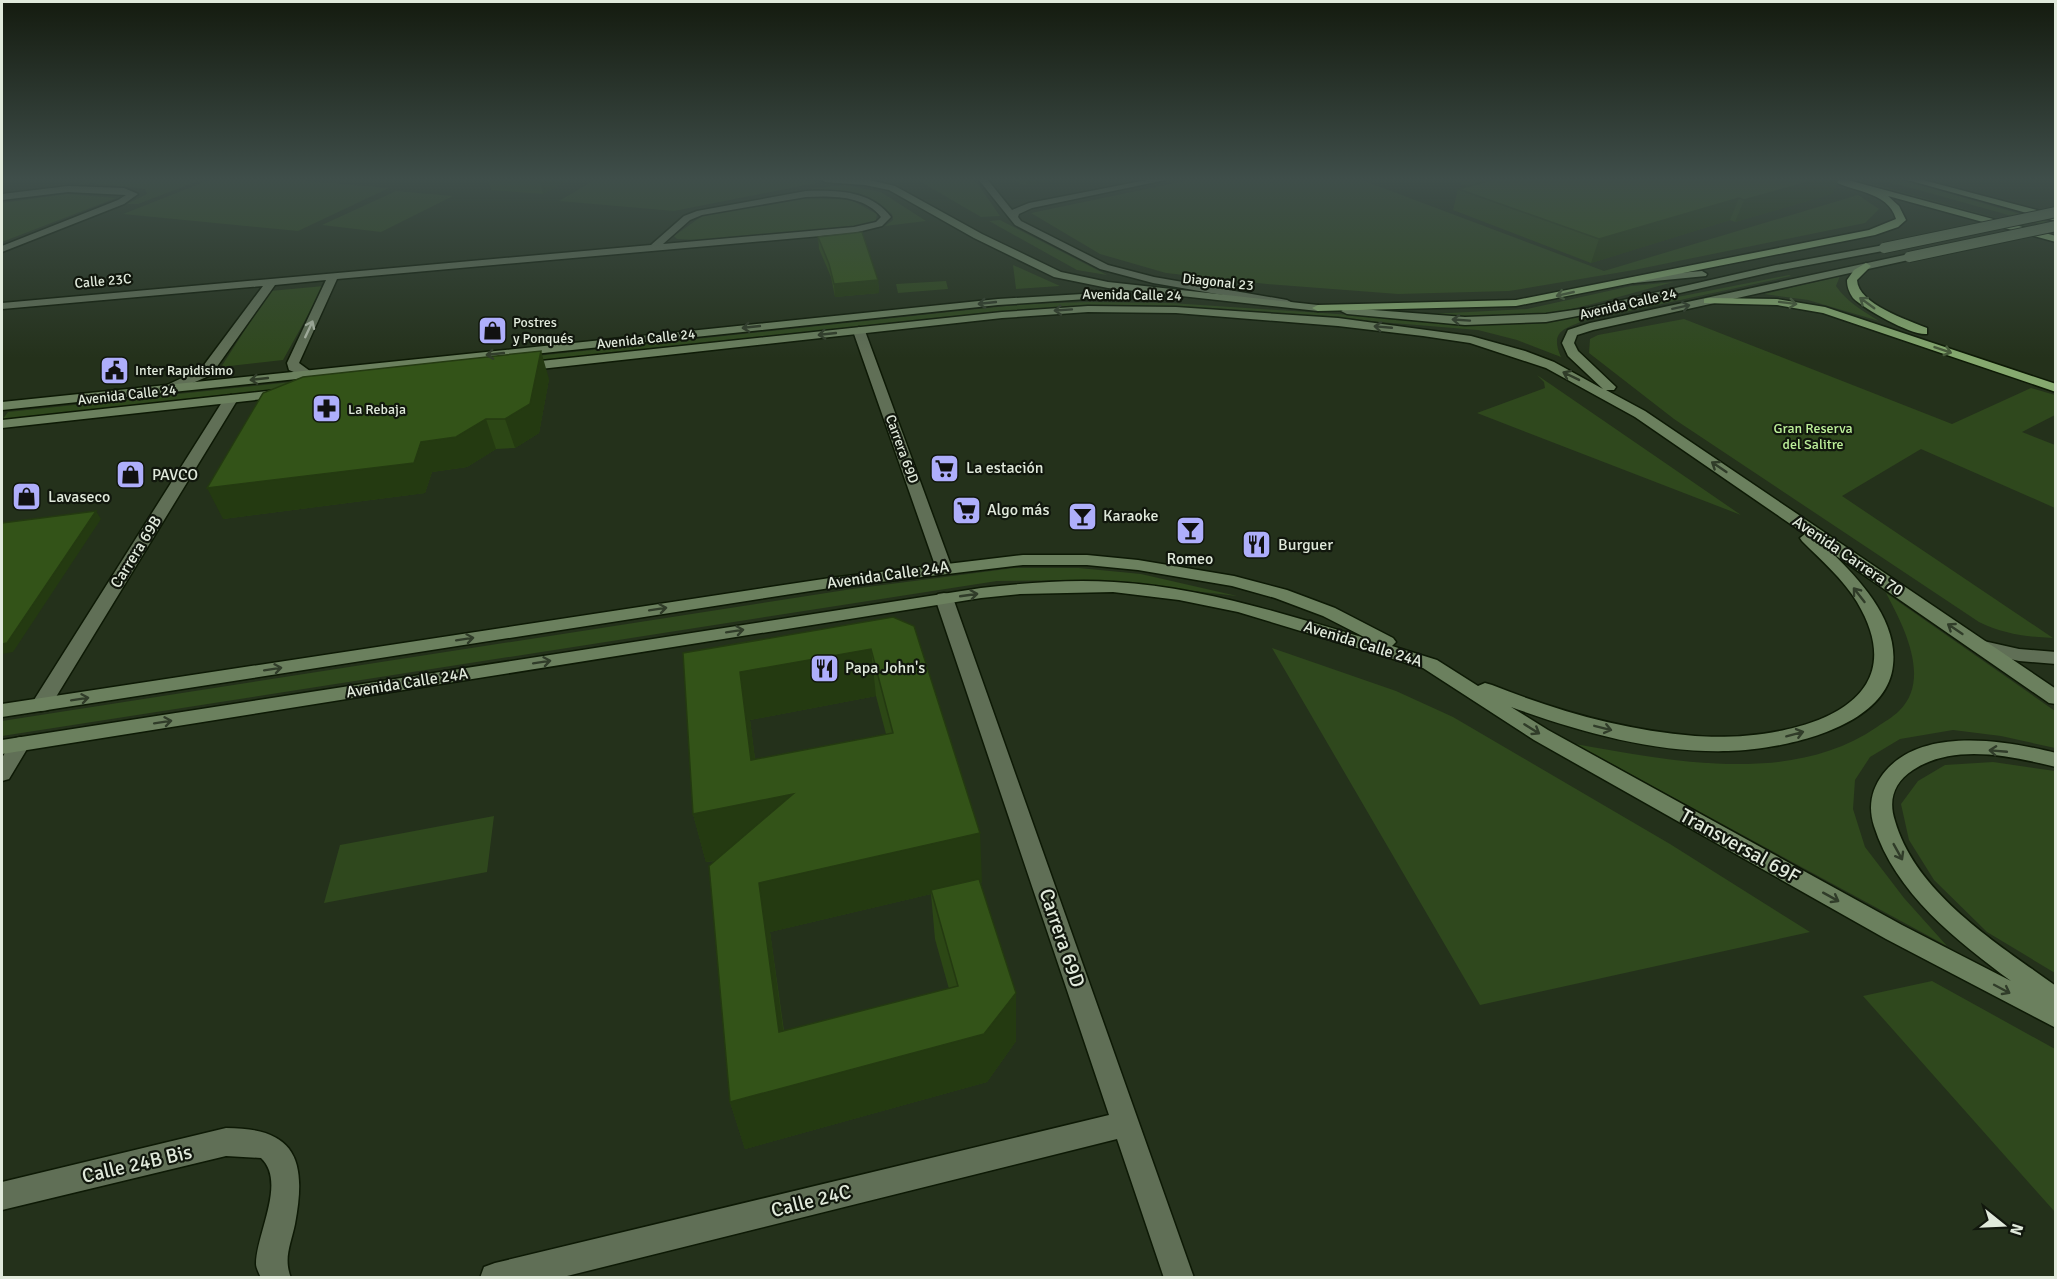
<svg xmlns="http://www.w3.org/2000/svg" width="2057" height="1279" viewBox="0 0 2057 1279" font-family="Signika,sans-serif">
	<rect width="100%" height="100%" fill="#24311b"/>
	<path fill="#2f481d" d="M98,179H203L138,204H127L147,194L145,189L91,183L80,184L82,181Z
		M212,179H284L389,188L298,231L123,214Z
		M596,179H782L821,182L674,211L559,201Z
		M916,179H970L977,183L1000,216L981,217Z
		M1194,179H1359L1604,271L1858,195L1879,209L1865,223L1634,270L1509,291L1398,294L1267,284L1166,273L1100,254L1031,213Z
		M1843,179H1854L2055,234V236Z
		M1872,179H1899L2055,224V228L1908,187Z
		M845,185L881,192L926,221L885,226L893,220L892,214C859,194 846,189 807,189Z
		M396,191L453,196L381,232L322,225Z
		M67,194L116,198L2,242V203Z
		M806,196L849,199L877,214L876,220L868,224L848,227L698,240L677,239L674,236L702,216Z
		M1000,220L1107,275L1077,270L989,221Z
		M1013,265L1060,286L1016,289Z
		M1789,275L1791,276L1583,321C1563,329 1550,332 1561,357L1517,340L1478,330C1320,318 1163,299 1005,311L2,420L8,412L1026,304L1088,302L1171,303L1501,325L1566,319Z
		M1840,276L1836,286C1847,302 1863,311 1879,321L1808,300L1764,294Z
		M946,281L948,289L898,293L896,284Z
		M1674,282C1626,294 1570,313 1522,317C1491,319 1460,317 1430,314L1527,309L1631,286Z
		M324,286L283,360L221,367L270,291Z
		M1684,319L1952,424L2031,388L2055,395V415L2022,432L2055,445V508L1921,449L1842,496L2053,638C2026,637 2004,634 1979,622L1674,419L1589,353L1590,339L1598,335Z
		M1537,375L1741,515L1477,413L1545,388L1544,382Z
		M1014,568H1079L1141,574L1237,596L1097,580L997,581L2,736V721L852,589Z
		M1886,593L2055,711V748L2001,736L1953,730L1900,739L1870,757L1855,780L1853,809L1865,847L1904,898L1947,946L1575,744C1671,761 1791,786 1877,727C1884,722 1893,717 1899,711C1932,679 1903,625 1886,593Z
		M1272,648L1396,691L1453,717L1670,844L1810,932L1480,1005Z
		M1993,762L2055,771V973L1987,932L1934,880L1909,840L1901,804L1918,781L1945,765Z
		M494,816L487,872L324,903L340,845Z
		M1932,981L2055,1049V1212L1863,996Z"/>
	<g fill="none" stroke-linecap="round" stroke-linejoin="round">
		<defs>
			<path id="street" d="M978,179H987L1012,210L1029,203L1152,179H1170L1032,208L1019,214L1018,217L1021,221L1108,265L1154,277L1287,300L1293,303L1287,306L1153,283L1100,269L1015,225Z
				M68,186L124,188L138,194L124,204L2,252V246L118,200L126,195L68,192L2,200V194Z
				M806,191C836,190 871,190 891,217L882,226L854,233L337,279L299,363L314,374L308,378L289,370L287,363L326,280L275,285L211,375L172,392L165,388L167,385L201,369L263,286L2,309V303L651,245L684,216L697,211ZM806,197C831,196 864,195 881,217L876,222L854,227L663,244L690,220L702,215Z
				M859,327L865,331L952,568L950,572L944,573L936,568L853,331Z
				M231,395L238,399L48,710L41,711L34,710L31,705L34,700L224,399Z
				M944,593L950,594L953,598L1194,1278H1164L1117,1139L559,1278H480L484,1267L495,1263L1109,1115L935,598L938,594Z
				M1979,640L2019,649L2056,652V664L2019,661L1973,650L1970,646L1973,642Z
				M20,737L27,739L30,744L9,779L2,781V758L13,739Z
				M226,1128C296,1128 307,1160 295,1224C291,1244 283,1258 291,1278H261C259,1273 256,1268 256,1264C256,1234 287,1182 261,1158L226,1156L2,1210V1182Z"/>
			<path id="secondary" d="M821,179H865L895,186L982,234L1061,272L1108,282L1318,305L1324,308L1318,311L1108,288L1054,277L974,238L889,190L865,185L825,182Z
				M1884,245L1889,248L1888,250L1776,271L1588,314L1546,322L1465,325L1347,314L1341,311L1347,308L1465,317L1546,314L1588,308L1776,265Z
				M1909,254L1913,255V259L1593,330L1577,335L1574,343L1578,351L1616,387L1614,390H1606L1645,411L2056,689V704L2049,703L1832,553C1861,581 1898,621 1893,665C1887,729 1779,750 1728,751C1654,753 1580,732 1511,707L1548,730L1902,925L2011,981C1957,941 1895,893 1874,826C1868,807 1871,790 1883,774C1920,726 2004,740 2056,753V767C2011,756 1954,743 1913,770C1894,782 1888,800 1895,821C1916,894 1998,944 2056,986V1028L1886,939L1534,740L1423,668L1238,612L1179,600L1113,592L1020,594L981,598L2,754V740L981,588C1024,583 1070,579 1114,582C1201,587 1284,614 1368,639L1323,616L1275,598L1232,586L1138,570L1087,565H1023L830,588L2,717V704L830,578L1023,555H1087L1138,560L1234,576L1287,590L1335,608L1393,638L1396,642L1392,646L1437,660L1478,686L1485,683L1492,685C1557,711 1624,730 1695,736C1775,742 1925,716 1857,602C1843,579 1821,560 1802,541L1800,538L1805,534L1635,417L1546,368L1470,343L1423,336L1338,326L1176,313L1088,312L1002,318L522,371L516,367L522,363L1002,312L1088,306L1176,307L1338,318L1471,336L1525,351L1554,362L1603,389L1568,356L1562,343L1568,330L1590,323Z
				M1702,271L1707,274L1706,276L1634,283L1629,280L1634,277Z
				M1083,294L1089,297L1087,299L998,305L2,410V402L998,299Z
				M286,389L291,390L293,393L291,396L2,428V420Z"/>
			<path id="highway" d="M1830,179H1844L2056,236V242L1888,196L1899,206L1906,220L1898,227L1875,235L1516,306L1318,311L1312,308L1318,305L1516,300L1869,230L1896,219C1888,190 1849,192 1830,179Z
				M1904,179H1919L2056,215V221Z
				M1866,263L1871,266L1857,280C1858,304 1908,320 1927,328V334C1912,336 1864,309 1853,298C1849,292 1847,287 1847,280L1854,270Z
				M1708,298L1777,299L1825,307L2056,384V392L1823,313L1777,305L1704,303V299Z"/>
		</defs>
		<use href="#street" stroke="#0d1905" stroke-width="3"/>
		<use href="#secondary" stroke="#0d1905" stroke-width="3"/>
		<use href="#highway" stroke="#0d1905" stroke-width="3"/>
		<use href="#street" fill="#606f56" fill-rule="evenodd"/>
		<use href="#secondary" fill="#6b805e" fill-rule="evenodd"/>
		<use href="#highway" fill="#86a96f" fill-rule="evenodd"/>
		<defs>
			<path id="secondary-bridge" d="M1884,248L2056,212
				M1909,257L2056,226"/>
		</defs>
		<use href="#secondary-bridge" stroke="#0d1905" stroke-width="12" stroke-linecap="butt"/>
		<use href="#secondary-bridge" stroke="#6b805e" stroke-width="10"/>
	</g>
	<path fill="#2c4715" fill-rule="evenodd" d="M488,179H570L543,194L491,190Z
		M1012,179H1058L1026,186Z
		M1450,179H1839L1832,194L1735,222L1730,220L1591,263L1453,210L1458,189L1467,186Z
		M818,237L878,280L879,293L835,297L831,277L819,249Z
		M549,379L539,433L515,448L496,449L467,467L432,472L425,493L223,519Z
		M893,617L982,882L980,883L1016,993V1041L987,1082L745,1149L730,1102L715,861L706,862L693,814L683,653ZM876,696L886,734L755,759L750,720ZM931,894L935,939L949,989L784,1031L770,932Z"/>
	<path fill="#243a11" d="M539,179H570L543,194Z
		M1026,179H1058L1026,186Z
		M1819,179H1839L1832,194L1735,222L1744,200Z
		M1739,198L1730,220L1591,263L1599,239Z
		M878,280L879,293L835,297L834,284Z
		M541,351L549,379L539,433L515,448L505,419Z
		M486,419L496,449L467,467L432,472L425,493L223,519L207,488L421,442Z
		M96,511L101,519L13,652L2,654V644Z
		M871,649L876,696L750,720L760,800L793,794L802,843L706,862L693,814L751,760L740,672Z
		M980,833L982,882L932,894L931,890V894L770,932L790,1080L779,1032L759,883Z
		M1016,993V1041L987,1082L745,1149L730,1102Z"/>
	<path fill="#335318" stroke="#243a11" stroke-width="1.5" fill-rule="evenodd" d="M1495,179H1819L1744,200L1739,198L1599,239L1458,189Z
		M862,232L878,280L834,284L829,264L818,237Z
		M541,351L530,404L505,419H486L456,437L421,442L414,463L207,488L263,393L303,377Z
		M96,511L7,643L2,644V523Z
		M893,617L914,626L980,833L759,883L779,1032L958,986L931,890L979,879L1016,993L984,1034L730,1102L709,866L793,794L693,814L683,653ZM871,649L893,733L751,760L740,672Z"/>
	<defs><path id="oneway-shaft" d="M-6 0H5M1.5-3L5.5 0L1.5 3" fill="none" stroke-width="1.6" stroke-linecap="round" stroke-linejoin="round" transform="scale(1.5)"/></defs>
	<g stroke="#465939">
		<use href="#oneway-shaft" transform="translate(1565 294) rotate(167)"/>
		<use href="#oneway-shaft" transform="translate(1788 303) rotate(7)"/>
		<use href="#oneway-shaft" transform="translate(1867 303) rotate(-144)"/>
		<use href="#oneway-shaft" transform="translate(1943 350) rotate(19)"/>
	</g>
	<g stroke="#303c29">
		<use href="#oneway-shaft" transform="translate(987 303) rotate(174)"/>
		<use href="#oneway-shaft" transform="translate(1681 307) rotate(-12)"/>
		<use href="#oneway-shaft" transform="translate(1063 310) rotate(176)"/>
		<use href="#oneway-shaft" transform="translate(1461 320) rotate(-176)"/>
		<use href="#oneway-shaft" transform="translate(751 327) rotate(174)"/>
		<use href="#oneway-shaft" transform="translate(1383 327) rotate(-175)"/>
		<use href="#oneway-shaft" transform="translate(827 334) rotate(174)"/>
		<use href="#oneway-shaft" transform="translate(495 354) rotate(174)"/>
		<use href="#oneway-shaft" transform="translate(1571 376) rotate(-154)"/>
		<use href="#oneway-shaft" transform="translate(259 379) rotate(174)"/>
		<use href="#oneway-shaft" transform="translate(1719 467) rotate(-146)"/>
		<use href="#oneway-shaft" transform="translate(969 595) rotate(-8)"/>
		<use href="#oneway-shaft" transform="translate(1859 595) rotate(-128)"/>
		<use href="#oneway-shaft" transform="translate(658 609) rotate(-9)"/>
		<use href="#oneway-shaft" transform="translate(1955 629) rotate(-146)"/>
		<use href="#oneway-shaft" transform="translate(735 631) rotate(-9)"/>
		<use href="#oneway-shaft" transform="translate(465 639) rotate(-9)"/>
		<use href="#oneway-shaft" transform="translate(542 662) rotate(-9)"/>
		<use href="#oneway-shaft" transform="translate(273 669) rotate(-9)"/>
		<use href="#oneway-shaft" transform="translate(80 699) rotate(-9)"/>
		<use href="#oneway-shaft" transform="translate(163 722) rotate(-9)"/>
		<use href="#oneway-shaft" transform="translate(1603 728) rotate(14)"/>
		<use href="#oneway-shaft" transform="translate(1532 729) rotate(32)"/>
		<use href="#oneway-shaft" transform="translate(1795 734) rotate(-15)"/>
		<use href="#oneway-shaft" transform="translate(1998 751) rotate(-175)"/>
		<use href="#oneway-shaft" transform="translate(1898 852) rotate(61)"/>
		<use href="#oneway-shaft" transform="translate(1831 897) rotate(29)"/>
		<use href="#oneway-shaft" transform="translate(2002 989) rotate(28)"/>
	</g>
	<use stroke="#adb8a6" href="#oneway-shaft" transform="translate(309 329) rotate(-65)"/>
	<linearGradient id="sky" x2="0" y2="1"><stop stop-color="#141b0f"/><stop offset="0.5" stop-color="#3f4e4a"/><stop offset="1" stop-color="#3f4e4a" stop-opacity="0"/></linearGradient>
	<rect width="2057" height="358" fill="url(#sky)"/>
	<defs>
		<symbol id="shop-square" viewBox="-11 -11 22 22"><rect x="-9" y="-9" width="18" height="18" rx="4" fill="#aeaefb" stroke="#11170d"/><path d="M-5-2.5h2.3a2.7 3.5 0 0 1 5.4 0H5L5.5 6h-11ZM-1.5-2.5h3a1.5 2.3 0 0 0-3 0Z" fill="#111"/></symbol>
		<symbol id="civic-square" viewBox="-11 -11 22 22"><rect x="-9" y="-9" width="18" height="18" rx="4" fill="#aeaefb" stroke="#11170d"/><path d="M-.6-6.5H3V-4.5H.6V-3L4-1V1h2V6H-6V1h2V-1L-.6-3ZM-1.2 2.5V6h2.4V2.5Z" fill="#111"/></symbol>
		<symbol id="pharmacy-square" viewBox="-11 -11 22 22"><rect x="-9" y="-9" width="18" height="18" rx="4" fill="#aeaefb" stroke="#11170d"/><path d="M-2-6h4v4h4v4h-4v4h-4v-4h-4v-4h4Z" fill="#111"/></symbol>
		<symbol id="supermarket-square" viewBox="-11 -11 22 22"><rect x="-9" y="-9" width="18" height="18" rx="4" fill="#aeaefb" stroke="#11170d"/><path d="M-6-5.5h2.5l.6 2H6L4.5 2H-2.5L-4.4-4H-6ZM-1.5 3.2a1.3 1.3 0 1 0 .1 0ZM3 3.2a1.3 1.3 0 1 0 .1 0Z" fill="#111"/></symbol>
		<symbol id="bar-square" viewBox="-11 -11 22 22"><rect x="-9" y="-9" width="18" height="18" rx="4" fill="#aeaefb" stroke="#11170d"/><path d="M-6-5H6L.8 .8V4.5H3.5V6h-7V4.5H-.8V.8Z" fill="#111"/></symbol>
		<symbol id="restaurant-square" viewBox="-11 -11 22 22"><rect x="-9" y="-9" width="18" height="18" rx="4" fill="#aeaefb" stroke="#11170d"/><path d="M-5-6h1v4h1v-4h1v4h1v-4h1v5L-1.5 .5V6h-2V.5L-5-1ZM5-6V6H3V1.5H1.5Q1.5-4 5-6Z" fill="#111"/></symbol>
	</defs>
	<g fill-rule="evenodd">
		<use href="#shop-square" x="476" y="314" width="33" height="33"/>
		<use href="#civic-square" x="98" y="354" width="33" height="33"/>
		<use href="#pharmacy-square" x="310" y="392" width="33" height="33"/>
		<use href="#supermarket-square" x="928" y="452" width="33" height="33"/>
		<use href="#shop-square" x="114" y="458" width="33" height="33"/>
		<use href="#shop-square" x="10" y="480" width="33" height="33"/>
		<use href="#supermarket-square" x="950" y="494" width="33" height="33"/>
		<use href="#bar-square" x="1066" y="500" width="33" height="33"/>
		<use href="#bar-square" x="1174" y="514" width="33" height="33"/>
		<use href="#restaurant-square" x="1240" y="528" width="33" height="33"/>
		<use href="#restaurant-square" x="808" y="652" width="33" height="33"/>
	</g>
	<g text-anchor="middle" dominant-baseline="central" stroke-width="4.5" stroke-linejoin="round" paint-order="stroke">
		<g font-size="14" fill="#e0e9db" stroke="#11170d">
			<text transform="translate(103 281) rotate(-5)">Calle 23C</text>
			<text transform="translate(1218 282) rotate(6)">Diagonal 23</text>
			<text transform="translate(1132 295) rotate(1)">Avenida Calle 24</text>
			<text transform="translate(1628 304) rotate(-13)">Avenida Calle 24</text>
			<text transform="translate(646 339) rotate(-6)">Avenida Calle 24</text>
			<text transform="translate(127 395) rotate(-6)">Avenida Calle 24</text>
			<text transform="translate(902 449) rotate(70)">Carrera 69D</text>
		</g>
		<g font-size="14" fill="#e0e9db" stroke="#11170d" text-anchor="start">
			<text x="513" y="322">Postres<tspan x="513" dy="16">y Ponqués</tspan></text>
			<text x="135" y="370">Inter Rapidisimo</text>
			<text x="348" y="409">La Rebaja</text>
		</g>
		<g font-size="14" fill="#bdf09a" stroke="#11170d">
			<text x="1813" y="428">Gran Reserva<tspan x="1813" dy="16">del Salitre</tspan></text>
		</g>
		<g font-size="16" fill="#e0e9db" stroke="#11170d" text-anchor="start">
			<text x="966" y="468">La estación</text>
			<text x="152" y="475">PAVCO</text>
			<text x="48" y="497">Lavaseco</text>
			<text x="987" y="510">Algo más</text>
			<text x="1103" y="516">Karaoke</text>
			<text x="1278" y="545">Burguer</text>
			<text x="1190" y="559" text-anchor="middle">Romeo</text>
			<text x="845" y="668">Papa John's</text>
		</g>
		<g font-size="16" fill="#e0e9db" stroke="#11170d">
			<text transform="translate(136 552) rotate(-58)">Carrera 69B</text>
			<text transform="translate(1848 556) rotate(34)">Avenida Carrera 70</text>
			<text transform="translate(888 575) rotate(-8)">Avenida Calle 24A</text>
			<text transform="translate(1363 644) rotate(17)">Avenida Calle 24A</text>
			<text transform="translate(407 683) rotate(-9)">Avenida Calle 24A</text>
		</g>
		<g font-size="20" fill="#e0e9db" stroke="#11170d">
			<text transform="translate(1740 846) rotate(29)">Transversal 69F</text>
			<text transform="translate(1062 938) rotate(71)">Carrera 69D</text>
			<text transform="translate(137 1164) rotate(-13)">Calle 24B Bis</text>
			<text transform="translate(811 1201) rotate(-14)">Calle 24C</text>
		</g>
	</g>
	<rect width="2057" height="1279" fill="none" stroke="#e0e9db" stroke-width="6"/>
	<g transform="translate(2003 1225) rotate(108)" stroke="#11170d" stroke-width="4.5" paint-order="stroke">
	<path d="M0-4.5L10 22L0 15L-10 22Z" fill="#e0e9db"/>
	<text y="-9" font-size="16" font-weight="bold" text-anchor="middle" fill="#e0e9db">N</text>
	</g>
</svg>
